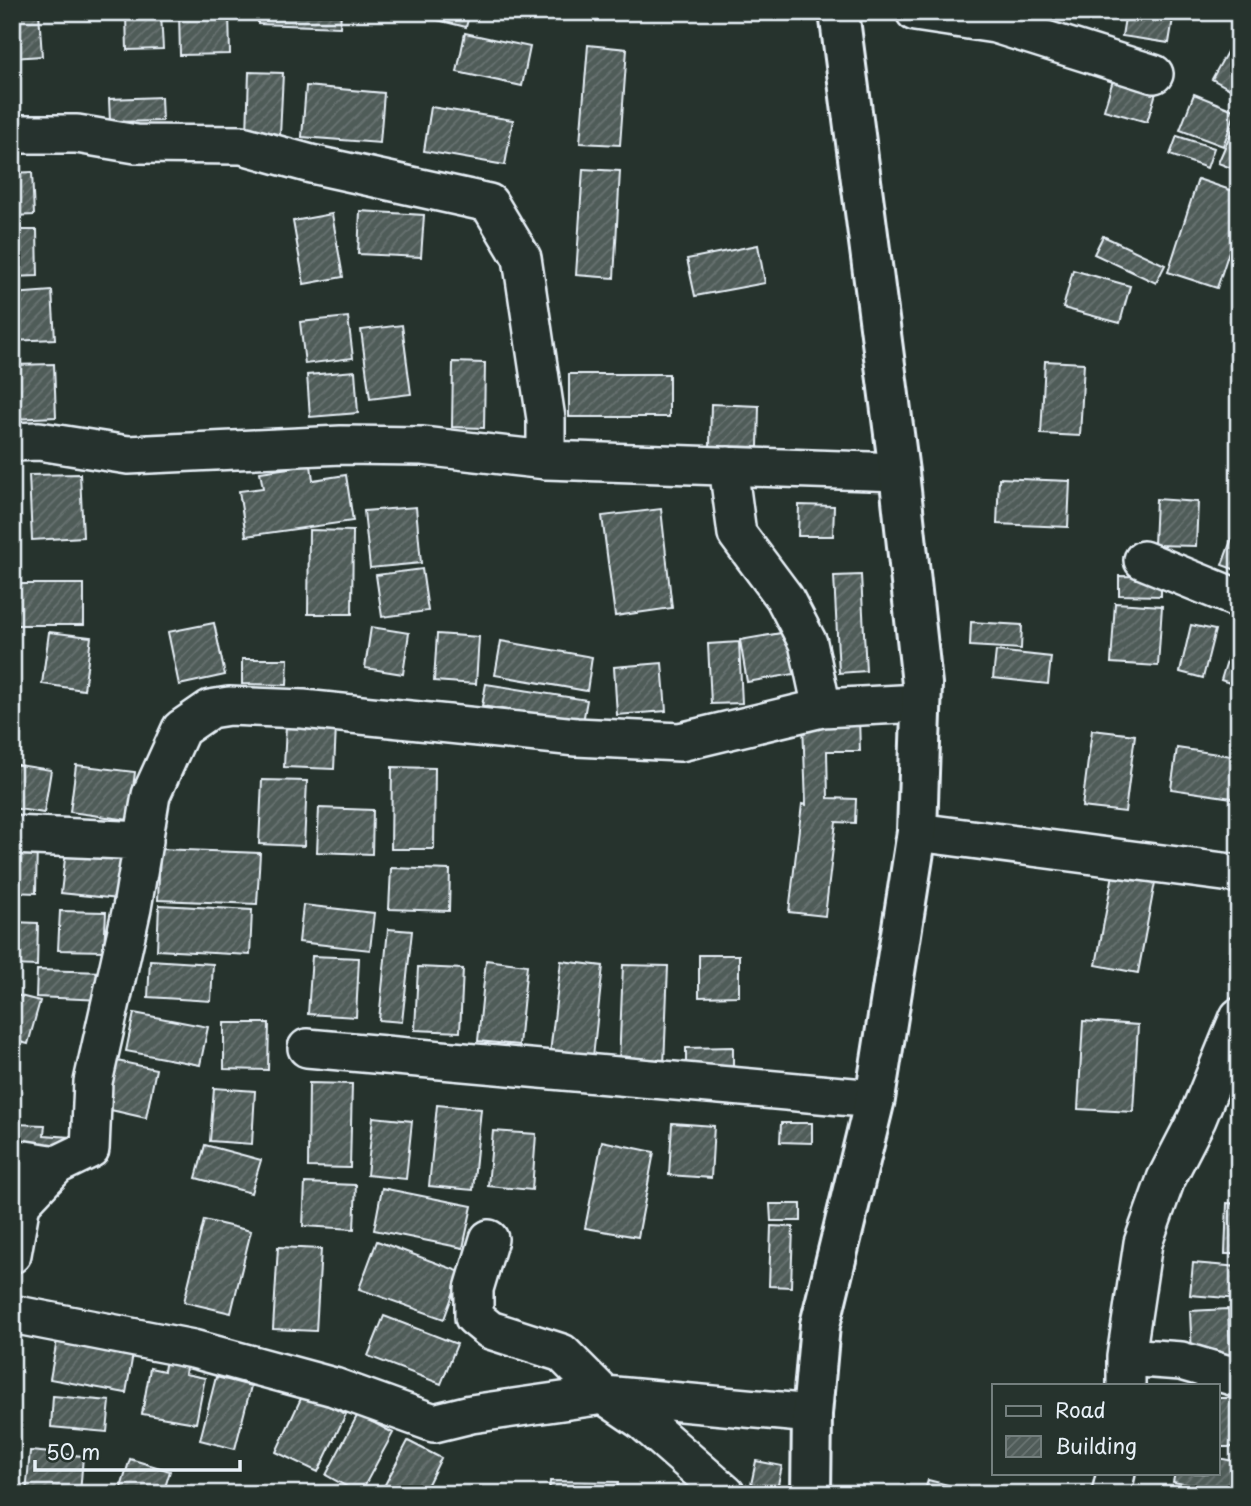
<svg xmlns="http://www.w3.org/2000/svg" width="1251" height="1506" viewBox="0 0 1251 1506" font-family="'Playpen Sans',sans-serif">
	<defs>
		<pattern id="building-hatch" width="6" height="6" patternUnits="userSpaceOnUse" patternTransform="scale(1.75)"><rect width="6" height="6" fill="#505c59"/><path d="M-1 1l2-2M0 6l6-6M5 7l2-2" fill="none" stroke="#697472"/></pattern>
	</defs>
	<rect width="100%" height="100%" fill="#26332d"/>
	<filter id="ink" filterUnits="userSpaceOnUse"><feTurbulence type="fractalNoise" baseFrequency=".0143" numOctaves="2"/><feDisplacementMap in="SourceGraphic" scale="14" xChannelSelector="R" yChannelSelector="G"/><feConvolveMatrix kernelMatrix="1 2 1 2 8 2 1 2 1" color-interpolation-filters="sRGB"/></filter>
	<g filter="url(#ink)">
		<path fill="url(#building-hatch)" stroke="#e8f1f8" stroke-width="2" d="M12,12H39L42,56L12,58Z
			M179,12H229L230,54L180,55Z
			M258,12H341L340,27L258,24Z
			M426,12H470L466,27L425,17Z
			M500,12H538L536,21Z
			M1126,12H1174L1169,43L1122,36Z
			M161,14L163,49L127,50L126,15Z
			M1239,30V94L1212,79Z
			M465,33L530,47L522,86L457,72Z
			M588,45L627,49L620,145L580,143Z
			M1116,70L1159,83L1147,122L1104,110Z
			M249,72L283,73L280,136L247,135Z
			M306,86L384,93L380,143L302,137Z
			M1194,94L1236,111L1223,146L1180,130Z
			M161,97L162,121L110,122L109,99Z
			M431,107L513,120L505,165L424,151Z
			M1234,126L1239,128V171L1218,163Z
			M1177,136L1214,148L1207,168L1170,155Z
			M583,169L620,171L614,278L576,275Z
			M32,172L34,215L12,216V173Z
			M1198,179L1239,193V221L1217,288L1168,272Z
			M360,211L424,215L421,257L358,254Z
			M332,214L343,277L304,284L293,221Z
			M12,230H37L38,276L12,277Z
			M1103,236L1165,265L1156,283L1094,254Z
			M758,245L765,283L695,296L687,259Z
			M1073,270L1130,286L1120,323L1063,308Z
			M52,291L55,339L12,341V294Z
			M348,317L353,358L305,364L300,322Z
			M402,325L411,394L370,399L361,330Z
			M1045,361L1084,363L1080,436L1041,434Z
			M453,362L485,363L484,428L452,427Z
			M54,364L56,417L12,419V365Z
			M355,371L358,413L310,417L307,375Z
			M569,374H669V417H569Z
			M711,404L759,406L758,447L710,446Z
			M311,465L313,480L346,475L353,521L246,536L239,491L263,488L260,472Z
			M80,474L83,537L32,540L29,475Z
			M999,478L1070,481L1068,527L997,524Z
			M1156,499L1198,502L1196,546L1154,545Z
			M799,505L834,506L833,536H798Z
			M416,507L421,563L370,568L364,511Z
			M661,509L672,608L615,616L602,516Z
			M1239,519V571L1222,565Z
			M309,530L353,531L352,614H308Z
			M422,569L428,611L382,617L376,575Z
			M861,575L866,671L839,673L834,576Z
			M1119,576L1161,577V596L1119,595Z
			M17,584H84V625H17Z
			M1115,603L1162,606L1158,666L1111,663Z
			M971,622L1022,625L1021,649L970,646Z
			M214,623L225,675L179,685L168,632Z
			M1191,625L1215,630L1203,678L1180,672Z
			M371,627L409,633L403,674L365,668Z
			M793,631L800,673L747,682L740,640Z
			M1236,631L1239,632V686L1221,680Z
			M49,632L91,637L84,690L42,684Z
			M437,634L479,637L476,684L434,681Z
			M501,641L592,657L587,691L495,675Z
			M739,642L742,703L711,704L708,644Z
			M996,651L1051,657L1048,684L993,678Z
			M242,659H288L287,685L242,684Z
			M662,663L666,711L617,715L614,667Z
			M486,684L587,700L583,722L482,706Z
			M859,717L860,751H827L828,798L856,799L855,823L836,822L825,916L789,912L802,804L806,805L803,722Z
			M286,725L336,727L334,769L284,767Z
			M1092,730L1135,735L1125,812L1082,807Z
			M1177,748L1239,757V799L1171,789Z
			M12,764L51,770L44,813L12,808Z
			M76,765L135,772L129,820L70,812Z
			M392,767L435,768L434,849H391Z
			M262,780L307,781L304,846L259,844Z
			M319,808L373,810L372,854L317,852Z
			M12,844H37L36,893L12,892Z
			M160,849L260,853L257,904L158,900Z
			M66,850L122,856L118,899L61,893Z
			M391,868L450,870L449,911L389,909Z
			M1114,869L1156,877L1138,973L1096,965Z
			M159,905L252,910L250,955L157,950Z
			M303,905L374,913L370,950L299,942Z
			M60,911L106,912L104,951L58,950Z
			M12,922L38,923L37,966L12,965Z
			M388,929L412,931L402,1022L379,1020Z
			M699,955H739V996L699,997Z
			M312,956L359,958L356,1017L308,1014Z
			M150,960L213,964L211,1001L148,997Z
			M486,960L527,965L519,1045L478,1041Z
			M561,961L603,966L593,1057L550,1053Z
			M623,965L668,966L664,1066L619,1064Z
			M418,967L463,969L460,1032L415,1030Z
			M37,970L104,972L103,1000L36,997Z
			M12,994L40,1001L28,1044L12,1040Z
			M134,1013L208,1027L200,1065L126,1051Z
			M1083,1021L1138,1025L1133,1112L1078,1109Z
			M224,1023H269L268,1070L224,1069Z
			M733,1047V1075H686V1048Z
			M112,1060L156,1069L146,1118L102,1108Z
			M309,1083L352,1084L350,1168L308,1167Z
			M214,1088L255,1091L252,1144L210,1141Z
			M437,1105L481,1109L473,1190L429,1186Z
			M373,1117L412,1121L406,1179L367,1175Z
			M672,1123L714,1126L711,1178L669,1175Z
			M781,1123H812V1143L780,1142Z
			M12,1124L45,1125L44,1135L71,1137L70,1152L12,1150Z
			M493,1131L536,1134L532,1190L488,1186Z
			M602,1141L654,1152L638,1237L585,1228Z
			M205,1145L261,1160L251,1193L196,1178Z
			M305,1183L356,1185L354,1229L303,1226Z
			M382,1188L472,1206L463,1248L374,1230Z
			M1227,1203L1239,1204V1254H1225Z
			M770,1204H801V1221H771Z
			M204,1220L251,1231L231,1313L184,1302Z
			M771,1226L793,1227L791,1287L769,1286Z
			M377,1241L461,1272L444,1319L359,1289Z
			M278,1247L321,1249L316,1331L273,1329Z
			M1193,1263L1239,1267V1299L1190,1295Z
			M1228,1309L1230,1355L1192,1356L1190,1311Z
			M384,1316L457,1344L441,1384L368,1356Z
			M57,1340L133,1354L126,1393L50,1379Z
			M166,1359L187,1362L185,1374L205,1378L196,1423L142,1414L150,1368L164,1371Z
			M216,1377L251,1386L235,1449L200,1440Z
			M303,1394L346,1414L318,1472L276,1452Z
			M53,1396L110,1401L107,1432L51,1427Z
			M1218,1398H1234V1447H1218Z
			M358,1414L393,1433L360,1494L326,1475Z
			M408,1441L441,1458L423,1494H380Z
			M30,1451L83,1456L80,1494H26Z
			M1218,1458L1239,1462V1494L1173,1482L1175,1473H1218Z
			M130,1459L170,1471L163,1494H119Z
			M756,1461L782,1466L776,1494H749Z
			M928,1480L984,1494H924Z
			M550,1481L618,1482V1494H549Z"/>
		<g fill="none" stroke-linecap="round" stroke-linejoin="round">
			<defs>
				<path id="minor" d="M915,12L995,24L1154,74
					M12,134H77L136,144L242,145L311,164L489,203L522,258L546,419V460
					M12,442L39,441L128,455L341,445L423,446L546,460L899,472
					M728,466L737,534L784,597L808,643L822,708
					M1143,560L1239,599
					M917,832L1239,874
					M12,835L144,841
					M307,1048L875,1099
					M12,1158L57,1165
					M489,1239L474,1289V1317L490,1330L562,1353L604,1395L644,1422L726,1494
					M12,1254L21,1203L57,1165L90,1149L93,1082L132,908L151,795L181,729L210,709L229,706L303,709L576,737L680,742L822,708L921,703
					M12,1314L193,1349L334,1387L434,1423L471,1414L604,1395L812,1414
					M1126,1357L1181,1361L1239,1378
					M1126,1385V1357L1143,1243L1166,1179L1197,1119L1239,1017
					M1111,1494L1116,1473"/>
				<path id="major" d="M811,1494L812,1414L820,1325L875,1099L917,832L922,684L899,472L839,12"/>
			</defs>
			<use href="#minor" stroke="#e8f1f8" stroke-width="42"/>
			<use href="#major" stroke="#e8f1f8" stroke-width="44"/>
			<use href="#minor" stroke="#26332d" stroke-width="37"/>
			<use href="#major" stroke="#26332d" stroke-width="38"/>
		</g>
	</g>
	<rect width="1251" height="1506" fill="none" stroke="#26332d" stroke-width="42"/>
	<rect x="21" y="21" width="1209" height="1464" fill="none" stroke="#e8f1f8" stroke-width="2.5" filter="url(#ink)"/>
	<rect x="992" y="1384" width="228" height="91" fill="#26332d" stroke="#747f7e" stroke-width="2"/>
	<rect x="1006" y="1406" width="35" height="10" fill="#26332d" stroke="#747f7e" stroke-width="2"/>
	<text x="1055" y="1418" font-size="21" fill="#e8f1f8">Road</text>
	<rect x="1006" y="1436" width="35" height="21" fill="url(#building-hatch)" stroke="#747f7e" stroke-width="2"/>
	<text x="1055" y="1454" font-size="21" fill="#e8f1f8">Building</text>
	<path d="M35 1460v10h205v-10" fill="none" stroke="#e8f1f8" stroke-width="3.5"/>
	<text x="46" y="1460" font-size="21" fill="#e8f1f8" stroke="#26332d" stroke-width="5" paint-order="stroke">50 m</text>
</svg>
